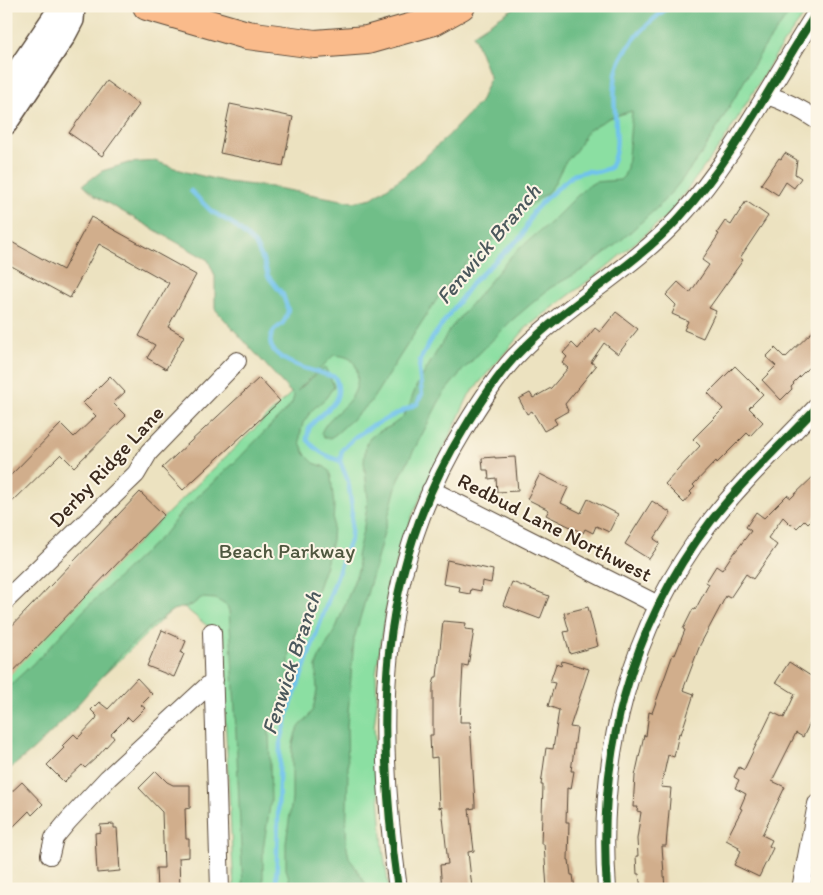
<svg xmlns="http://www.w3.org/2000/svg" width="823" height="895" viewBox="0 0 823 895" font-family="Itim,sans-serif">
	<rect width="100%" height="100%" fill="#fcf5e5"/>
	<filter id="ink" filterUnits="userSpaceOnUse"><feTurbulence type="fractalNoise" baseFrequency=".02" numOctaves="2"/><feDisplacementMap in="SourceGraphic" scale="10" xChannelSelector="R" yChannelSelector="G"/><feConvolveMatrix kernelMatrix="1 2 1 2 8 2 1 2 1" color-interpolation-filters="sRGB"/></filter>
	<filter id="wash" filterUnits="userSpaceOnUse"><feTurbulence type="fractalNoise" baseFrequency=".0096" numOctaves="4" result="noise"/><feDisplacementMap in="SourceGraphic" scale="20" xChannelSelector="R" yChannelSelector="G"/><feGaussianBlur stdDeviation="1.12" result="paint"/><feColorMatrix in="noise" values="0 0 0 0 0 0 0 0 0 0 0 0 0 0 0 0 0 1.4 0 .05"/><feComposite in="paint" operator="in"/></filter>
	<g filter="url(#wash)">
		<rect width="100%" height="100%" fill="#ece2c0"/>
		<path fill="#8bdfa2" stroke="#638460" d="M688,6H811L780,48L723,142L668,215L604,269L526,328L469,395L413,514L396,564L387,604L376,674L377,702L374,727L383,849L389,889H234L221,637L179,603L6,769V671Z"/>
		<path fill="#70be88" stroke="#567453" d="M517,6H795L763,49L703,152L677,186L658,207L618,243L582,270L550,288L511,321L462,371L443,394L401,475L396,487L374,570L354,639L347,726L348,771L346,843L349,857L369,889H289V878L286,869V843L292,799V748L296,732L300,726L309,716L313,709L317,691L316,667L318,660L336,628L359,568L357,556L364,526L368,499L364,462L366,444L370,438L376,433L391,426L402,418L409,406L416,387L450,329L512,255L553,220L585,188L595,182L620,180L624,176L627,168L632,111L609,118L587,131L577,149L564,164L553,186L547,193L520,213L498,236L470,259L446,286L427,314L370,403L336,434L330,438H324L321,433C331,409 362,404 357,371C355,358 346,356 334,355L297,391L325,367L334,386L326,398L312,410L303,423L300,435V442L305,454L314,463L325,467L329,471L331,477L334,506L332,540L326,565L312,605L292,641L290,649L287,687L269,728L271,800L263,849V889H243C238,796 236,704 229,611L227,606L216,599L201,598L192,605L173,610L155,623L122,654L64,720L34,749L6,772V689L41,656L83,611L166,532L183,510L233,464L287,409L292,403L294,396L215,309V276L208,260L95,196L83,185L102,171L128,163L155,161L186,172L227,182L271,187L353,202L372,198L403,177L448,136L480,102L490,78L473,34Z"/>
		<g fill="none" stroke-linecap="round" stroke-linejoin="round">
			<path stroke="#70c2ec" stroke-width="4.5" d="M191,191L211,211L233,224L255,244L264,262L268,276L283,295L288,310C287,314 286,319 284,321C282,326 275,328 273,332C257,360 318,372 335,377C347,405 321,410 310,427C308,430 308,435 307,439C316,451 326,457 340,461
				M276,889L280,744L289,710L351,537L352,508L348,481L340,461L342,450L355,437L372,426L417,404L422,394L419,370L420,360L433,337L473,282L522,236L533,212L545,199L573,175L587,171L597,172L610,168C620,147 616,134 615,112C614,100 614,77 618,66C626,43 651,20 670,6"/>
		</g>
		<g id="blocks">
			<path fill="#d1ae8c" d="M106,81L139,105L102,156L69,133Z
				M230,104L293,117L283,166L220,153Z
				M785,153L797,160L795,174L801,178L794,188L786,182L778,195L761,184L779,158L781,159Z
				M746,201L768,216L740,258L743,260L709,308L716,311L703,338L684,330L688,321L672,314L676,305L666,295L678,282L690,293L709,265L702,260L719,234L717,233L725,221L731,225Z
				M91,217L196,275L168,327L184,336L166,369L147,358L155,345L139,336L169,283L99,244L70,298L6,263V239L63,270Z
				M616,312L638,329L618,354L604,343L591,362L596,366L565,404L568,411L554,419L557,424L544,431L532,411L527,414L519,399L530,393L533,398L551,388L568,368L562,363L567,357L563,353L572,343L578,349L595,328L600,332Z
				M817,327V373L810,366L793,383L794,384L791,387L792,389L781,400L762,380L776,366L766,357L775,348L785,358Z
				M735,366L763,394L749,408L763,422L750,436L747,433L717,463L716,461L693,485L695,487L690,492L692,494L684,503L665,484L700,446L693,439L723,409L708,393Z
				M110,376L125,392L113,403L126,416L74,467L61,454L6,508V480L61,424L74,437L96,416L83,403Z
				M259,378L280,401L183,490L162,468Z
				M495,457V458L515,457L518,491L497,492L496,478L489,479L488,470H483L482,458Z
				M817,473V514L808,523L805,520L797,528L793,524L791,525L783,517L768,538L777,545L753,579L746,574L730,598L726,596L700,645L683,690L694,694L681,734L679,733L674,757L668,755L661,787L671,788L666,846H662L665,889H641L639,874H637L636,856H638L637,839L641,812L637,811L638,807H633L635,776L644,735L646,736L649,712L652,713L673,654L675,655L685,630L683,629L693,609L695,610L709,584L706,582L716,566L722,570L734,552H735L751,531L746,527L756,512L764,518L787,495L791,498Z
				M540,474L568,488L561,503L581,513L588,499L618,514L609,532L596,526L593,533L585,529L583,533L546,515L549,510L527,499Z
				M140,492L164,515L6,679V632Z
				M652,501L671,513L654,539L660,543L649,559L625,544Z
				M447,560L493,570L491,583L482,581L481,591L471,589L470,594L459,592L460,587L443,584Z
				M512,582L549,596L540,619L503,605Z
				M588,607L598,646L570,654L564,632L569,631L564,613Z
				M443,621L466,623L465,629L474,630L468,666L463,665L460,722H470L475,804V808L469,809L474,851L468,852L472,888L469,889H442L440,865L448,864L442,807L439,808L437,757L431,758L430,735H433V685L435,677H437Z
				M162,630L186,641L181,653L184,654L174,677L147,666Z
				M562,661L589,669L570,727L577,728L571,771H574L571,789L567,788L566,822H569L568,860H569L571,875H573L575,889H547L544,844H541L543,785H541L546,748L553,749L559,710L548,706L555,683L550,682L556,664L561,666Z
				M789,662L817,680V709L803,737L796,733L772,781L785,787L762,835L772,840L769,846L773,848L759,877L734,865L741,851L738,849L739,847L726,840L742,809L740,808L746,794L735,788L739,780L734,777L739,767L744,770L772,712L784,718L795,694L776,682Z
				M137,678L152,694L141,705L145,708L132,721L128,717L111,734L114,738L97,757L85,768L82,765L64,782L47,765L64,748L62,746L74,734L78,738L96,719L97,716L91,710L99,702L108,709Z
				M156,771L167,782L173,785H190V808L185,809L186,839H189V857L179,858L180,889H157L156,868H164L162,812L139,788Z
				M22,782L43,804L32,815L29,811L6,834V797Z
				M114,824V828H117L120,871L97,873L95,833L101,832L100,825Z"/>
		</g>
	</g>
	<g filter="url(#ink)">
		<use href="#blocks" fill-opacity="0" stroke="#564636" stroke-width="1"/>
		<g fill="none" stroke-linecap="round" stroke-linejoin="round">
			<defs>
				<path id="minor" d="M767,95C785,101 801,109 817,120
					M431,490L658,605
					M6,600L136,474L149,452L237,361
					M212,632L220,889
					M50,855L54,838L68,821L108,778L214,680
					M398,889C375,727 375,573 464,429C479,404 494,380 514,358C564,305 630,271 679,218C736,156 772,81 817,12
					M607,889C597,756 629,628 711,521C743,480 781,445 817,407
					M801,889L817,804"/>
				<path id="tertiary" d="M6,87L61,6
					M6,124L64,37L73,20L74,6"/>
				<path id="primary" d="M147,6L247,35L315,44L367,40L434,21L461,6"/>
			</defs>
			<use href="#minor" stroke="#564636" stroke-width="20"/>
			<use href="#tertiary" stroke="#564636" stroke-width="24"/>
			<use href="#primary" stroke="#564636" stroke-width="30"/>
			<use href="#minor" stroke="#fff" stroke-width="18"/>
			<use href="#tertiary" stroke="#fff" stroke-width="21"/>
			<use href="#primary" stroke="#fabb8b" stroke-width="28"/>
			<defs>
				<path id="cycleway" d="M398,889C375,727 375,573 464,429C479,404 494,380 514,358C564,305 630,271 679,218C736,156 772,81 817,12
					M607,889C597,756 629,628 711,521C743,480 781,445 817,407"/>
			</defs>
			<use href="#cycleway" stroke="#fcf5e5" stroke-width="11"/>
			<use href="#cycleway" stroke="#1b5e20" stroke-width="8"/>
		</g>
	</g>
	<g text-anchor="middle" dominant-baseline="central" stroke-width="4" stroke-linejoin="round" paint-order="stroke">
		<g font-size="21" fill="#3b2a1e" stroke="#fcf5e5">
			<text transform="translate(106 466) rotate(-47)">Derby Ridge Lane</text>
			<text transform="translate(555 527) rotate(27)">Redbud Lane Northwest</text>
		</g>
		<g font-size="21" fill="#4f573f" stroke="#fcf5e5">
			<text x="287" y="550">Beach Parkway</text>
		</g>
		<g font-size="22" font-style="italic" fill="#4b585c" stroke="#fcf5e5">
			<text transform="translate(488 244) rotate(-50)">Fenwick Branch</text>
			<text transform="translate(291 663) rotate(-72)">Fenwick Branch</text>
		</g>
	</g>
	<rect width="823" height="895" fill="none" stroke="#fcf5e5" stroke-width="25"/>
</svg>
